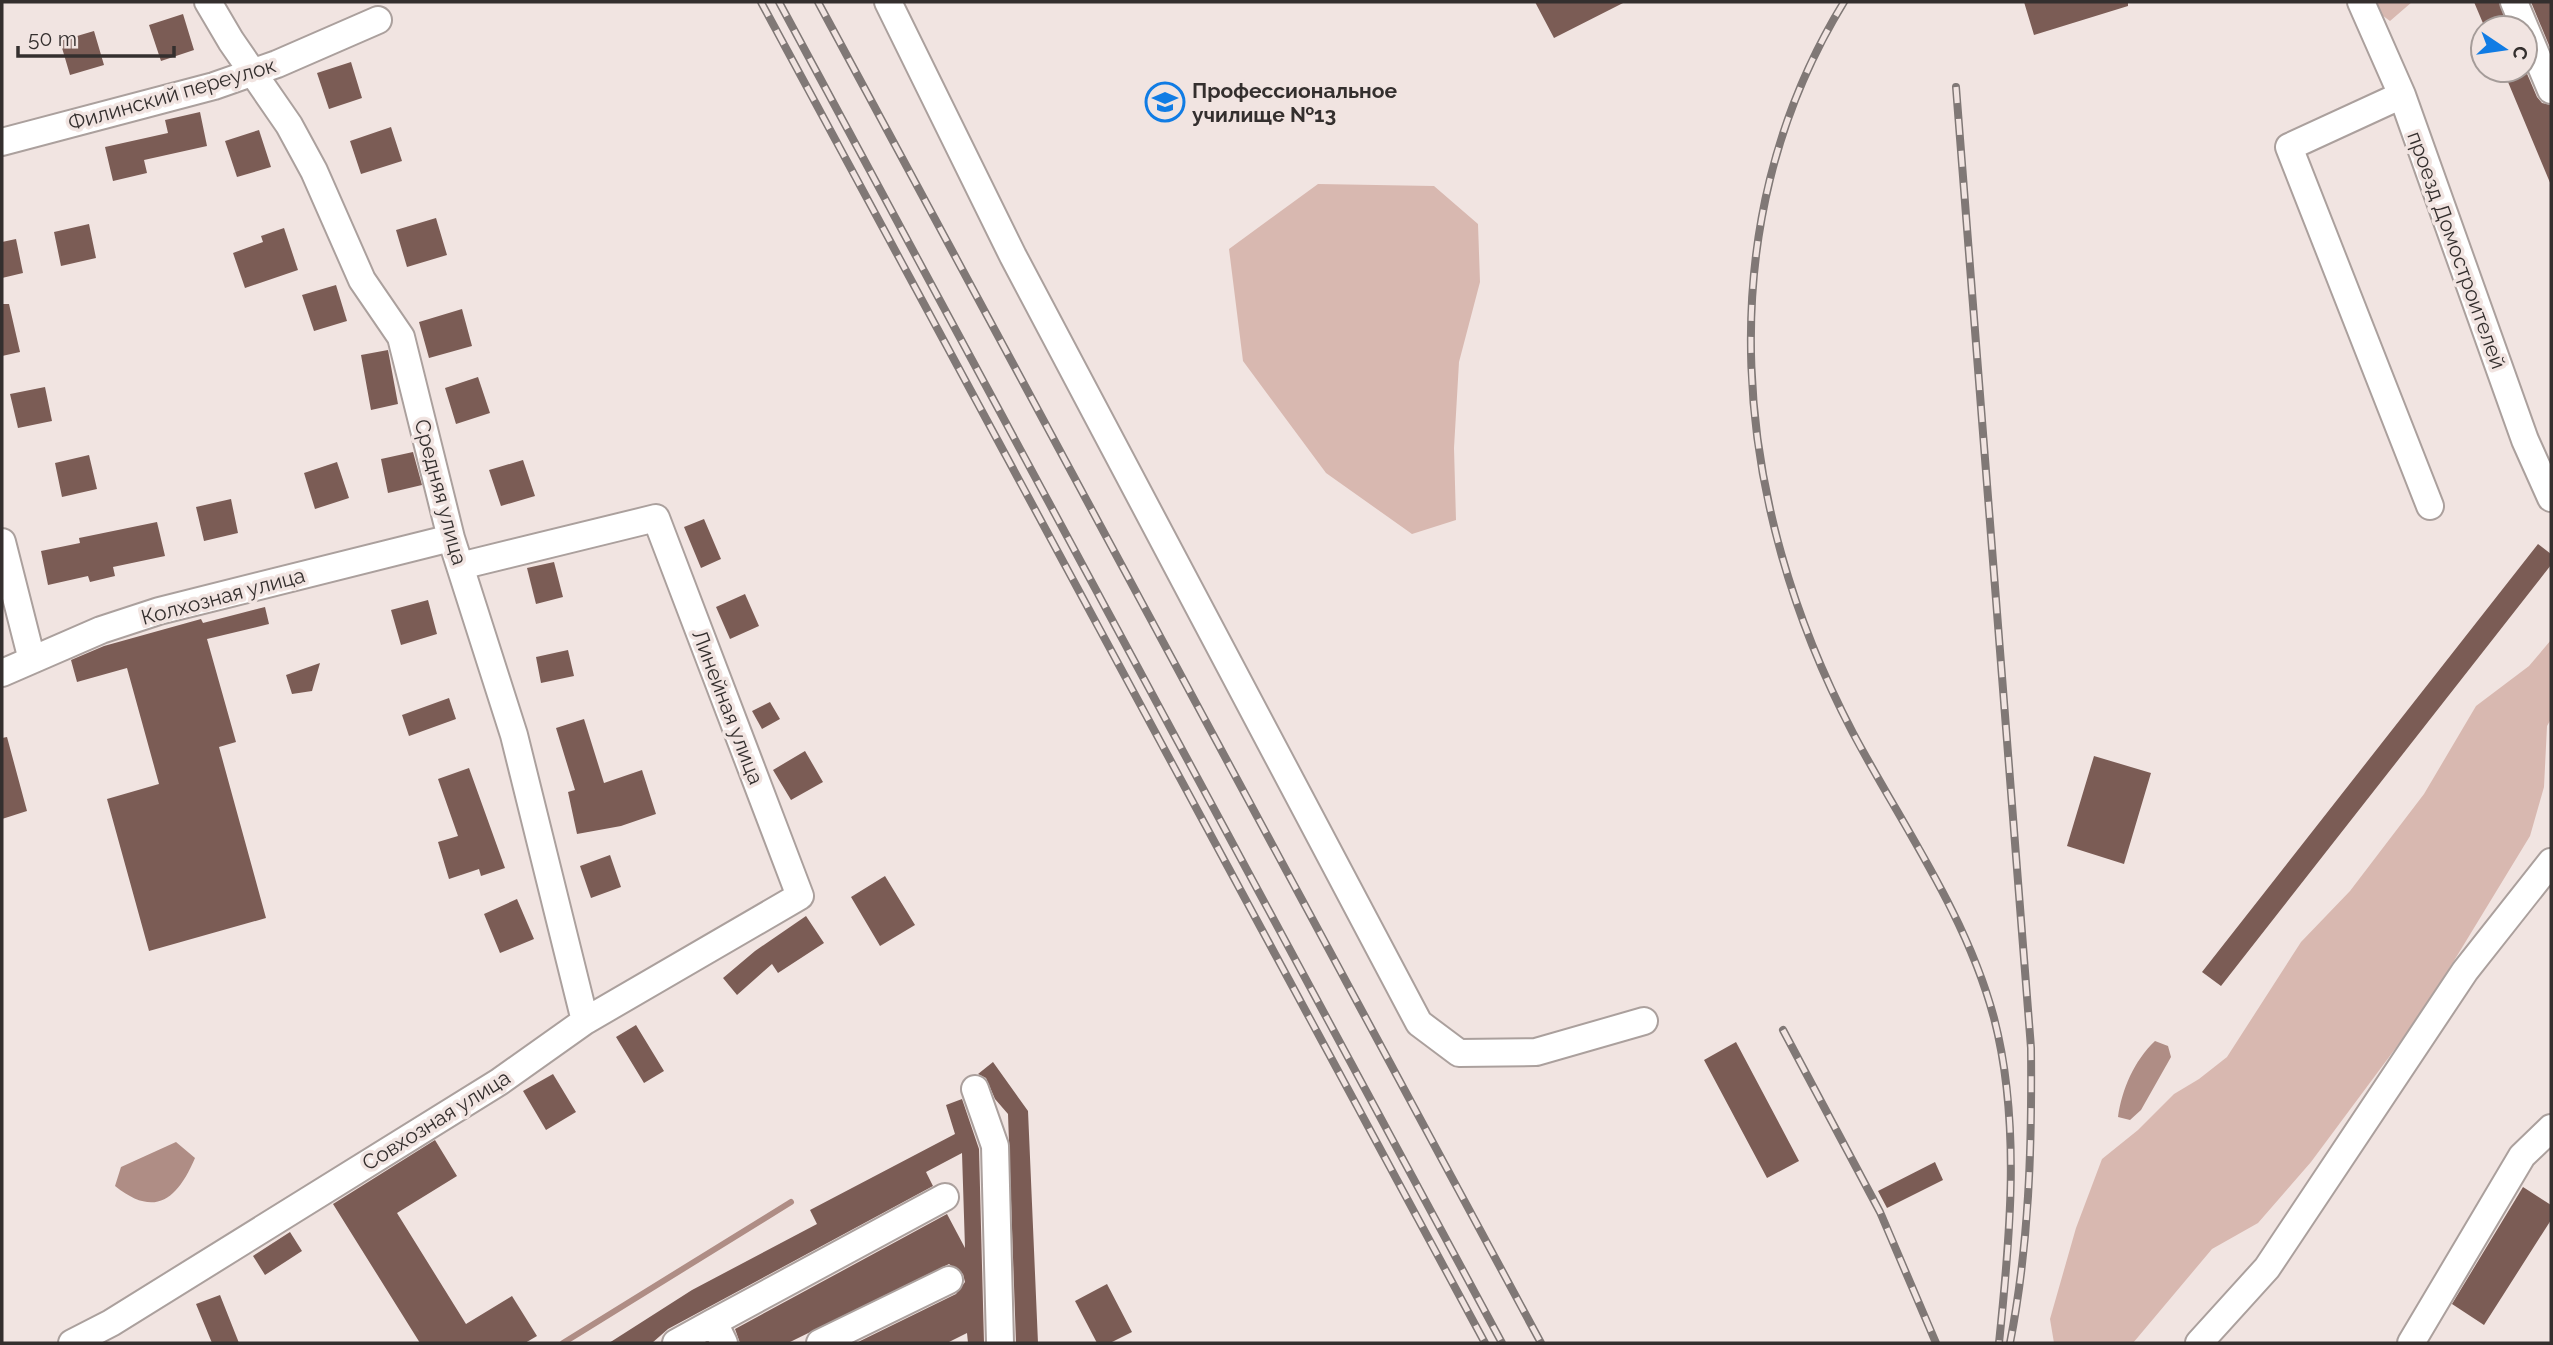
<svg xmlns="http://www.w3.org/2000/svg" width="2553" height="1345" viewBox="0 0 2553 1345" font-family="Raleway,sans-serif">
	<rect width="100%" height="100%" fill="#f1e4e1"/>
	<path fill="#d8b8b0" d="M2374,2H2412L2390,21L2375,10Z
		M1318,184L1434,186L1478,224L1480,282L1459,362L1454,448L1456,520L1412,534L1326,473L1243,361L1229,249Z
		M2551,640V719L2547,726L2544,787L2530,836L2424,1010L2311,1162L2258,1223L2212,1249L2133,1343H2054L2050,1319L2076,1228L2102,1159L2138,1130L2174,1094L2199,1079L2227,1057L2301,942L2350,891L2424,794L2476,706L2529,666Z"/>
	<path fill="#af8d85" d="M2155,1041L2168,1046L2171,1057L2141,1110L2130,1120L2118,1117C2122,1089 2134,1061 2155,1041Z
		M176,1142L195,1158C177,1200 155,1218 115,1186L121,1167Z"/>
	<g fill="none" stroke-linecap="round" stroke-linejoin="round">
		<path stroke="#af8d85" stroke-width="6" d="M563,1343L791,1202"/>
	</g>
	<path fill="#7b5c55" d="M1535,2H1625L1554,38Z
		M2024,2H2128V6L2034,35Z
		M2474,2H2499L2508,28H2485Z
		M2531,2H2551V50Z
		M183,14L194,50L161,61L149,25Z
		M94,31L104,65L70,75L60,41Z
		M351,62L362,98L329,109L317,73Z
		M2525,69L2537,97L2542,103L2551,105V185L2503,70Z
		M200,112L207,146L144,160L147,173L113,181L105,147L168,133L165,120Z
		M391,127L402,161L361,174L350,141Z
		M259,130L271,167L237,177L225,141Z
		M436,218L447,255L407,267L396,230Z
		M89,224L96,258L61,266L54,232Z
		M284,228L298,270L245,288L233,253L263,242L261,236Z
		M16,239L23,273L2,278V242Z
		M336,285L347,321L314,331L302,295Z
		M2,304H9L20,352L2,356Z
		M462,309L472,346L429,358L419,322Z
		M388,350L398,404L371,410L361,355Z
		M478,377L490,413L456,424L445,388Z
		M45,387L52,421L18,428L10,394Z
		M413,452L422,485L388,493L381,459Z
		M89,455L97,489L62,497L55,463Z
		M523,460L535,496L501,506L489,470Z
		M337,462L349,498L315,509L304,473Z
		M231,499L238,533L204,541L196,507Z
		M704,519L721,559L701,568L684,527Z
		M157,522L165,556L113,567L115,576L90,582L88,576L48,585L41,551L80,543L79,538Z
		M2538,544L2551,554V565L2221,986L2202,972Z
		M554,562L563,597L536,604L527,568Z
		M745,594L759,626L730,639L716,607Z
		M428,600L437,634L401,645L391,610Z
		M265,607L269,624L207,639L236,742L219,747L266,918L149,951L107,799L159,784L127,668L77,682L71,660L104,646L201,619L203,623Z
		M568,650L574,676L541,683L536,657Z
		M320,663L312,691L292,694L286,675Z
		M449,698L456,719L409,736L402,715Z
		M770,702L780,719L762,729L752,711Z
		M584,719L604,783L642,770L656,814L621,826L577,834L568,792L575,790L556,728Z
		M7,737L27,811L2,819V738Z
		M805,751L823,782L791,800L773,770Z
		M2094,756L2151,773L2124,864L2067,846Z
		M469,768L505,868L481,876L479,869L449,879L438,842L458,836L438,779Z
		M610,855L621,887L591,898L580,866Z
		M885,876L915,925L880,946L851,897Z
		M517,899L534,939L500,953L484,914Z
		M806,916L824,943L778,973L772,964L737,995L723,978L755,951Z
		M636,1025L664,1071L644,1083L616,1037Z
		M1736,1042L1799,1161L1767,1178L1704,1060Z
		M993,1062L1028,1111L1038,1343H1016L1008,1114L995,1099L986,1078L978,1074Z
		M553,1074L576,1112L546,1130L523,1091Z
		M962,1099L979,1149L984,1343H968L967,1333L947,1343H856L956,1294L965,1282L963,1274L949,1264L788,1343H740L735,1329L947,1214L965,1248L962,1153L926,1172L933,1186L668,1329L652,1343H609L692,1290L817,1224L810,1210L955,1134L946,1105Z
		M435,1140L457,1176L397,1213L466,1324L512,1296L537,1336L525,1343H420L333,1204Z
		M1935,1162L1943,1180L1887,1208L1878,1191Z
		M2523,1187L2551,1205V1220L2484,1325L2452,1304Z
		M290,1232L302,1251L265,1275L253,1256Z
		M1107,1284L1132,1332L1110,1343H1097L1075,1301Z
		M220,1295L239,1343H212L196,1304Z"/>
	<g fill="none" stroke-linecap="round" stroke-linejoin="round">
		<defs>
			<path id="minor" d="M208,2L231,41L289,125L314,171L362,280L401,337L451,538L514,735L585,1021
				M888,2L1013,256L1419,1023L1459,1053L1536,1052L1644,1021
				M2361,2L2402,95L2525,440L2551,498
				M2514,2L2551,90
				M2402,95L2289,147L2430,506
				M2,142L214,86L277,64L378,20
				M2,542L32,660
				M2,673L101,630L159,611L451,538
				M975,1089L995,1146L1000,1343
				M714,1322L945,1197
				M72,1343L111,1323L499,1082L585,1021L800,896L656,518L460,566
				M676,1343L714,1322L724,1343
				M820,1343L949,1280
				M2199,1343L2267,1268L2465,971L2551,862
				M2411,1343L2522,1156L2551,1128"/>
		</defs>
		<use href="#minor" stroke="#aba09d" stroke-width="30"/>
		<use href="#minor" stroke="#fff" stroke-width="26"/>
		<defs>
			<path id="rail" d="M761,2L1485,1343
				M779,2L1502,1343
				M818,2L1541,1343
				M1844,2C1705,228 1733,505 1853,733C1903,827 1966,914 1994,1018C2021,1122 2010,1238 1999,1343
				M1956,87L2031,1048C2032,1148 2029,1245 2010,1343
				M1783,1030L1880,1212L1936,1343"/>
		</defs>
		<use href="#rail" stroke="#807876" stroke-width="8"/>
		<use href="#rail" stroke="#f1e4e1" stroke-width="5" stroke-dasharray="16" stroke-linecap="butt"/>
	</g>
	<defs>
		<symbol id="university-ring" viewBox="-11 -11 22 22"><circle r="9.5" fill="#f1e4e1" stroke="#117ce4" stroke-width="1.5"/><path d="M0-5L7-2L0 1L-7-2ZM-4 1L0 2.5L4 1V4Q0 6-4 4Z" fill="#117ce4"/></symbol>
	</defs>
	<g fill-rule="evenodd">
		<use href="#university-ring" x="1143" y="80" width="44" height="44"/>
	</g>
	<g text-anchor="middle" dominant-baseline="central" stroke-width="7" stroke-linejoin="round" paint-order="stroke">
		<g font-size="21" font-weight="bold" fill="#342f2e" stroke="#f1e4e1" text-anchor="start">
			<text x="1192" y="90">Профессиональное<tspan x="1192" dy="24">училище №13</tspan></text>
		</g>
		<g font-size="21" fill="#342f2e" stroke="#f1e4e1">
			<text transform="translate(172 94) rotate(-16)">Филинский переулок</text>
			<text transform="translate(2457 250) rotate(70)">проезд Домостроителей</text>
			<text transform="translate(441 492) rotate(75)">Средняя улица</text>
			<text transform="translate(223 596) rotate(-15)">Колхозная улица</text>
			<text transform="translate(728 707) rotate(69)">Линейная улица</text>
			<text transform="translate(436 1120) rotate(-32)">Совхозная улица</text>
		</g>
	</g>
	<rect width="2553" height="1345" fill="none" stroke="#342f2e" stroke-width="7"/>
	<g transform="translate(2504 49) rotate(103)"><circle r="33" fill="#f1e4e1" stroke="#a59c99" stroke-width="2"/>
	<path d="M0-5L12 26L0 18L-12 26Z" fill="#117ce4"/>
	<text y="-10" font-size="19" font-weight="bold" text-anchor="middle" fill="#342f2e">С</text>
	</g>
	<path d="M18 46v10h156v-10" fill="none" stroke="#342f2e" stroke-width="3.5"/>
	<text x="28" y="46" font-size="21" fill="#342f2e" stroke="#f1e4e1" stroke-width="5" paint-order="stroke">50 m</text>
</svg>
